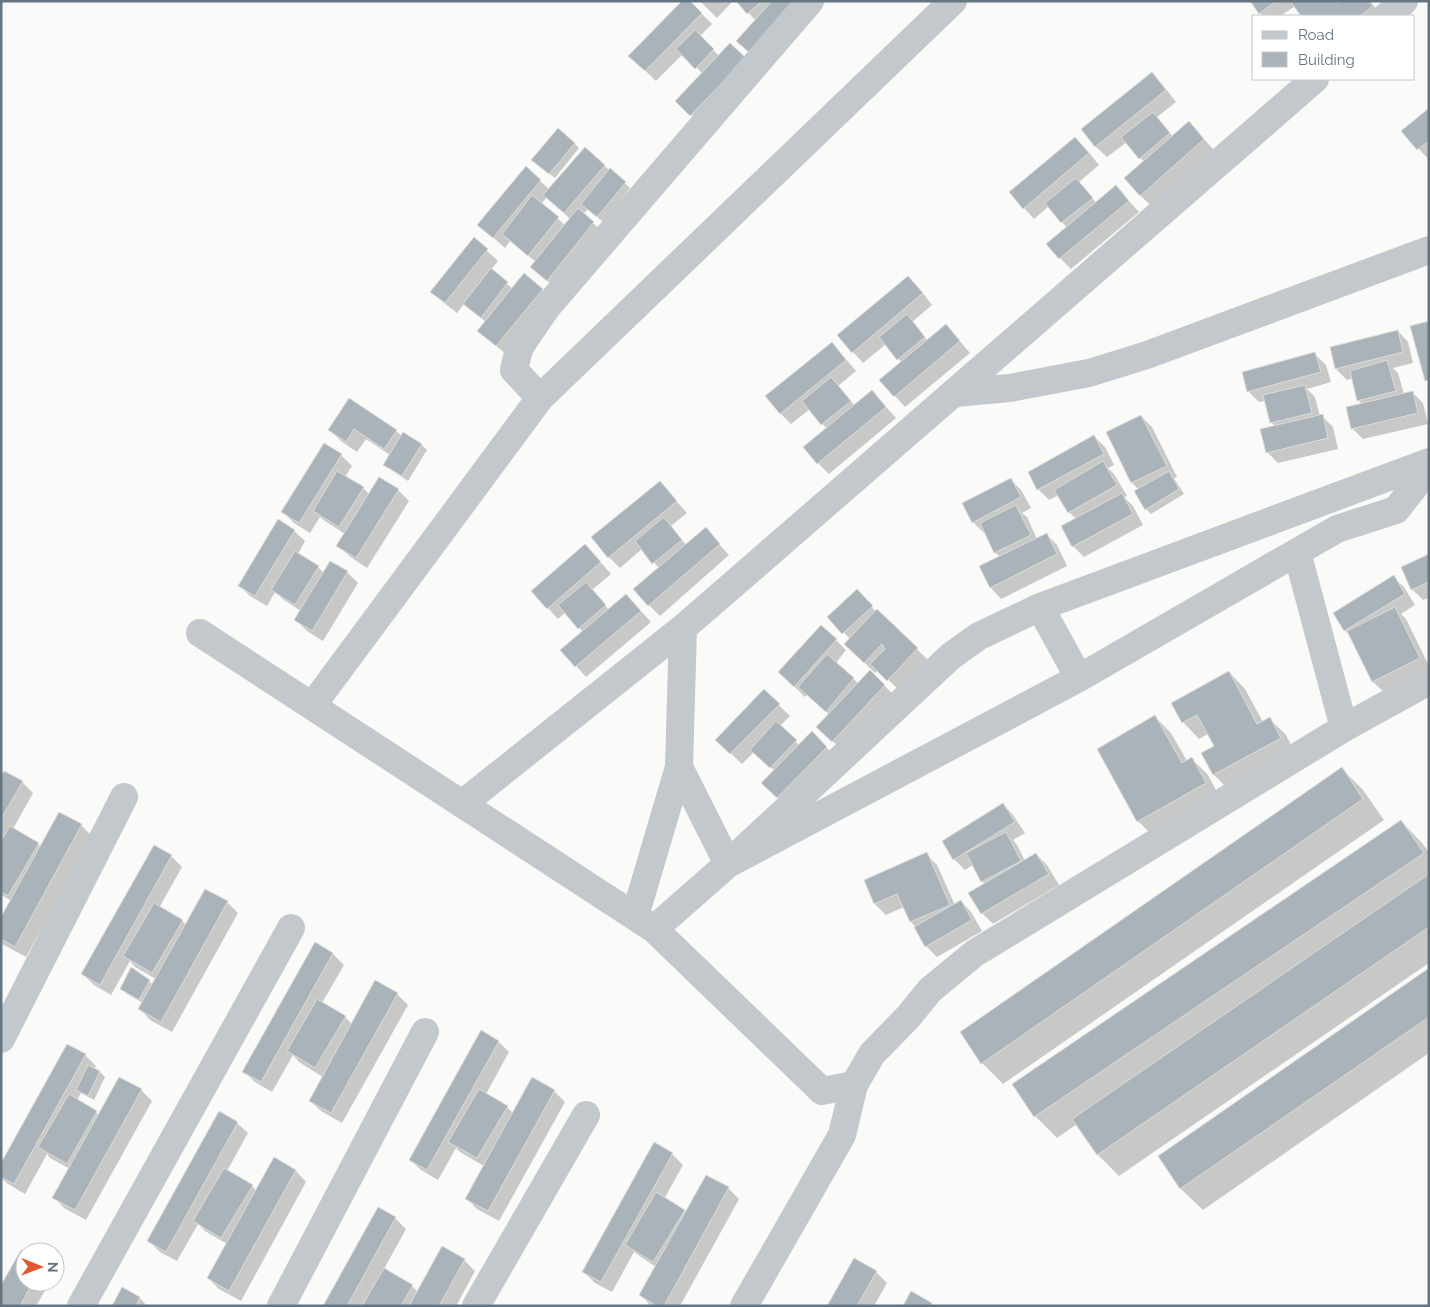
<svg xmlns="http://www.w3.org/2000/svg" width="1430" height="1307" viewBox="0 0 1430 1307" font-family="Raleway,sans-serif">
	<rect width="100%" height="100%" fill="#fafaf8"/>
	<path fill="#0003" fill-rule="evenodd" d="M689,1L712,24L700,36L719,56L756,70L702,126L677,101L703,74L683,54L656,81L630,56Z
		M700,1H733L717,18Z
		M738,1H808L756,21Z
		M1251,1H1337L1338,3L1341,1H1370L1382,16H1303L1295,6L1281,16H1263Z
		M1152,73L1162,84L1176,102L1157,117L1173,137L1189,123L1214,150L1151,206L1140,195L1144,162L1127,142L1107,157L1096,147L1083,129Z
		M1429,109V160L1403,131Z
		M574,143L579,148L555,178L538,165Z
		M585,149L630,188L603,222L588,209L583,214L604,233L558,290L532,267L536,262L510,241L505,248L479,225L526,168L550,190ZM547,197L570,219L565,225L541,204Z
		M1086,149L1099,165L1079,182L1096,203L1116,187L1139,212L1071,269L1060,258L1067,228L1049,206L1034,219L1024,208Z
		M474,239L498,261L491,270L513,289L524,275L553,301L508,356L479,331L486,322L464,304L457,313L443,302L432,292Z
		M919,288L932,305L912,322L928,341L946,325L970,353L905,407L881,380L902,363L886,344L863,363L853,352Z
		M1398,331L1408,342L1413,363L1393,368L1398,373L1404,394L1412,392L1423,403L1428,424L1363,439L1352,428L1362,404L1359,401L1353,378L1347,380L1336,369L1331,348Z
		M832,343L856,371L838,386L855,406L872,391L896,418L829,474L818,463L827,429L810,409L791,424L780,413Z
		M1315,354L1326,365L1331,382L1307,389L1315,397L1320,416H1322L1333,427L1338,449L1278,463L1267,452L1276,427L1271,422L1265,401L1259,402L1248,391Z
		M350,400L396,431L402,436L403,434L422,445L427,450L408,481L390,469L385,464L390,455L366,439L357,452L341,441L330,430Z
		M1141,416L1152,427L1177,477L1174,478L1184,494L1151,514L1146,509L1139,490L1132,483L1108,433Z
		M1094,436L1105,447L1114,465L1108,468L1114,474L1127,496L1124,497L1133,506L1143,525L1084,557L1073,546L1076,519L1069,512L1059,495L1049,500L1038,489Z
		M341,455L352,466L345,477L363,488L370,495L398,490L409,501L367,568L349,556L338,545L345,534L325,521L320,517L310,533L294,523L283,512Z
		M1010,479L1021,490L1031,508L1022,513L1027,517L1037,539L1046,534L1057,545L1067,566L1001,599L991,588L980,567L1000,557L995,552L986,532L984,533L973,522Z
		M660,483L687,513L671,526L686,545L705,529L729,555L660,616L649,605L659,568L642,549L620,568L609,557Z
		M294,531L305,541L298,554L318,567L324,573L347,572L358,583L323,641L307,631L296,620L301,611L284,600L275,592L267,606L250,596L240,586Z
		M1429,555V598L1423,600L1412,589Z
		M596,557L611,574L592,590L609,610L626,595L651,622L586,677L562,650L583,632L566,612L558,619L548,608Z
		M1393,577L1404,587L1415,605L1401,614L1406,619L1429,666V670L1384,692L1373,682L1351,636L1345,631L1335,613Z
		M857,591L876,612L877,610L928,660L899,690L878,670L875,673L846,644L850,639L829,617Z
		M836,640L846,650L836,663L859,684L870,672L895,696L843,751L818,727L830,715L807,695L805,697L791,683Z
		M1229,672L1245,689L1263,722L1270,719L1286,735L1296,755L1230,791L1214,775L1202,754L1215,747L1208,734L1199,739L1183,722Z
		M764,691L790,716L780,726L800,746L812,733L837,758L788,808L763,783L775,771L754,752L742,764L717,740Z
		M1155,717L1171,733L1187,761L1192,759L1208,775L1221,799L1154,837L1138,821Z
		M1342,769L1363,790L1384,820L1003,1084L982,1063Z
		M1,779L22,782L33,793L13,829L38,844L41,847L81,825L92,836L26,957L4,945L1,942V920L12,901L1,895Z
		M1003,804L1013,815L1025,833L1013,840L1017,845L1025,861L1036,854L1047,865L1059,885L993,924L982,913L970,893L985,884L982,881L973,865L965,870L954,859L943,841Z
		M1401,821L1422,843L1429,852V963L1119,1176L1098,1155L1077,1124L1057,1138L1035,1116L1014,1084Z
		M926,854L937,865L955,905L961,901L971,912L982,931L937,957L926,946L916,927L911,922L904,907L886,915L875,904L865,881Z
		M171,856L182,867L159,908L182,921L186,925L227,902L238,913L172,1032L150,1020L140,1009L143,1003L127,994L122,989L149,981L153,985L156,979L135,967L130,961L111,995L94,985L83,974Z
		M315,944L333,954L344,965L322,1003L345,1017L352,1024L397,994L408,1005L342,1123L321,1111L310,1101L323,1077L299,1062L293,1055L272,1092L255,1082L244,1072Z
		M1429,970V1053L1203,1210L1181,1189L1159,1156Z
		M499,1042L509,1052L486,1094L507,1107L513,1113L554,1091L565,1102L499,1221L477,1209L466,1198L484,1166L460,1152L456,1148L438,1180L421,1170L410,1160Z
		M85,1055L96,1066L94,1069L100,1072L105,1077L94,1100L81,1093L77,1100L99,1115L141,1090L152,1101L86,1220L64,1208L54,1197L70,1169L50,1158L47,1154L25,1194L8,1184L1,1178V1165Z
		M237,1123L248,1133L227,1171L252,1186L257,1191L274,1159L296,1171L306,1182L241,1301L219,1289L208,1278L227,1244L205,1231L198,1224L177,1261L160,1252L149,1241Z
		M672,1154L683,1165L664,1199L686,1213L728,1188L739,1199L680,1306H651L641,1295L656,1267L634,1252L612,1292L595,1283L584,1272Z
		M378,1209L395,1218L406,1229L384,1269L412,1286L418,1292L464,1260L475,1271L456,1306H324Z
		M25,1253V1282H50L36,1306H1Z
		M876,1272L887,1283L874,1306H828Z
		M122,1289L140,1298L147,1306H113Z"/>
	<path fill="#aab3b9" stroke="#dcdcda" d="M682,1H690L702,13L645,71L628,56Z
		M736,1H762L747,14Z
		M772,1H799L751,54L736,41Z
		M1250,1H1276L1259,14Z
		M1290,1H1336L1337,3L1339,1H1369L1373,6L1360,16H1301Z
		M695,30L714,49L695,69L676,49Z
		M730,43L746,58L690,116L675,101Z
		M1152,72L1166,90L1095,147L1081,129Z
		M1429,108V141L1417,150L1401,131Z
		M1153,112L1170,133L1139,159L1121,137Z
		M1189,121L1204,139L1140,196L1124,178Z
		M558,128L575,143L549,174L531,160Z
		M1075,137L1089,153L1023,209L1009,192Z
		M585,147L605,165L564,213L543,195Z
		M526,166L541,180L493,238L477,225Z
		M610,168L626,182L597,217L581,204Z
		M1076,178L1093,198L1061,223L1045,203Z
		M1116,185L1129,201L1059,259L1046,244Z
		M532,195L559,217L528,256L502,234Z
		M578,208L594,222L547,281L530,267Z
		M474,237L488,249L445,303L430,292Z
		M491,268L508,282L481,318L463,304Z
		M524,273L543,289L496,346L477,331Z
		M908,276L923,293L852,353L837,335Z
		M907,314L925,337L897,360L879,337Z
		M1429,321V380L1425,381L1410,326Z
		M946,324L960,341L894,397L879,380Z
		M1398,330L1403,352L1335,369L1330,347Z
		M832,342L846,360L780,414L765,396Z
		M1315,352L1321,372L1247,392L1242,372Z
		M1387,360L1396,391L1357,401L1350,371Z
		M831,377L851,401L821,425L802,401Z
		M1305,385L1312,413L1270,423L1263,395Z
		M872,390L886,407L817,464L803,447Z
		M1413,391L1418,413L1351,429L1346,407Z
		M349,398L397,430L384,449L354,429L346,442L328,430Z
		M1323,414L1328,438L1266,453L1260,429Z
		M1141,415L1167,466L1131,483L1106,432Z
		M403,432L422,444L402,476L383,465Z
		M1094,435L1104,454L1037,490L1028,472Z
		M324,443L342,454L299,523L281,512Z
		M1103,461L1117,485L1068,513L1054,490Z
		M337,471L364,487L339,527L313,511Z
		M1169,471L1179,489L1145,510L1134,491Z
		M379,477L399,489L356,558L336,546Z
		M1011,478L1021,497L972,523L962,503Z
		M660,481L677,501L608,558L591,537Z
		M1122,493L1133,514L1072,547L1061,526Z
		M1016,505L1031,535L994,553L980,523Z
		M664,517L682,540L652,564L635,541Z
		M278,519L295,530L255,596L238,586Z
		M706,527L720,544L648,606L633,589Z
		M1047,533L1057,554L990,588L979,566Z
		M585,544L601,562L547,609L531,591Z
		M295,551L319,566L295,605L271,590Z
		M1429,554V582L1411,590L1401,567Z
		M330,561L348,571L312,631L294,620Z
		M1394,575L1405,594L1344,631L1333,613Z
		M586,582L606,605L578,629L558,605Z
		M857,589L873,606L842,634L827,617Z
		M626,594L641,611L575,667L560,650Z
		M1395,607L1420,658L1372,682L1347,631Z
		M877,609L918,648L887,681L870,664L885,649L882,644L864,663L844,644Z
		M821,625L837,639L794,687L778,672Z
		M827,654L854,678L826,712L798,687Z
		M870,670L885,685L832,742L816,727Z
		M1229,671L1257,724L1270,717L1281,738L1213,775L1201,753L1214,746L1197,715L1182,723L1171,703Z
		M764,689L780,704L730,754L715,740Z
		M1155,715L1182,763L1192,757L1206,783L1137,822L1097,749Z
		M776,721L797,740L770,768L750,750Z
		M812,731L827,747L777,798L761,783Z
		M1342,767L1363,799L981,1064L960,1032Z
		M4,771L23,781L1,819V776Z
		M1003,803L1015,822L953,860L942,841Z
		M59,812L82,824L15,947L1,939V917Z
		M1401,820L1424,853L1034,1117L1012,1084Z
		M10,826L39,843L8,896L1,892V841Z
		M1006,832L1021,861L981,882L966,853Z
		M154,845L172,855L100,985L81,974Z
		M927,852L950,905L910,922L897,894L874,904L864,880Z
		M1036,853L1049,874L981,914L968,893Z
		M1429,874V927L1097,1155L1072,1119Z
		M205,889L228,901L161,1022L138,1009Z
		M961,900L972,920L925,947L914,927Z
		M154,903L183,920L152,973L123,956Z
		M315,942L333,953L261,1082L242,1072Z
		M131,967L150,980L139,1000L120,989Z
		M1429,968V1017L1180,1189L1158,1156Z
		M375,980L398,993L331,1113L309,1101Z
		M317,999L346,1016L315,1068L287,1051Z
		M481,1030L499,1041L427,1170L409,1160Z
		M67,1044L86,1054L14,1184L1,1177V1163Z
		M88,1065L100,1071L88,1096L76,1090Z
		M119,1077L142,1089L75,1210L52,1198Z
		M532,1077L555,1090L488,1211L465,1199Z
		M479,1089L508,1106L477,1158L448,1142Z
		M69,1094L97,1111L67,1164L38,1147Z
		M219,1111L238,1122L166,1252L147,1241Z
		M654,1142L673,1153L601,1282L582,1272Z
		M274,1157L296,1170L229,1291L207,1278Z
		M224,1168L253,1185L221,1238L193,1221Z
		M706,1175L729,1187L664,1306H657L639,1295Z
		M656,1192L685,1210L653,1262L625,1245Z
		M378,1207L396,1217L347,1306H323Z
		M442,1246L465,1259L439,1306H409Z
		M21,1250L25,1252V1282H33L20,1306H1V1285Z
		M854,1258L877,1271L857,1306H827Z
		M384,1268L413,1285L401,1306H362Z
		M122,1287L140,1297L136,1306H112Z
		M911,1291L932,1303L930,1306H903Z"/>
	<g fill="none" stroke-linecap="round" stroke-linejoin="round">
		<path stroke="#c3c8cc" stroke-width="28" d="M1387,16L1404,1
			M955,393L1010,388L1089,373L1147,355L1429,250
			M540,398L514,370L519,349L527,336L547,307L810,1
			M1297,552L1344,728
			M1040,607L1079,678
			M200,633L654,929L822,1091L854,1085L842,1135L744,1306
			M312,706L540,398L953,1
			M679,767L728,864L951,656L979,636L1040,607L1429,462
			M462,804L683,628L1315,79
			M635,916L679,767L683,628
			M654,929L728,864L1079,678L1337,529L1396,510L1429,468
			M1,1039L124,797
			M854,1085L872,1054L908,1017L930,990L975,953L1344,728L1429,681
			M81,1306L291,928
			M281,1306L425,1032
			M476,1306L586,1115"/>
	</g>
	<rect width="1430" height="1307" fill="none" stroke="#657683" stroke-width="5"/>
	<rect x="1252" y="15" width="162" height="65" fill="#ffffff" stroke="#c1c8cd"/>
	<rect x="1262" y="31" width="25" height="8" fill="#c3c8cc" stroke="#c1c8cd"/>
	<text x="1298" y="40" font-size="15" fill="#657683">Road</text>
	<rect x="1262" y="52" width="25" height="15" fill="#aab3b9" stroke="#c1c8cd"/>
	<text x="1298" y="65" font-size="15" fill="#657683">Building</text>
	<g transform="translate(40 1267) rotate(91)"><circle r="24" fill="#ffffff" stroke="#c1c8cd"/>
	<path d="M0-4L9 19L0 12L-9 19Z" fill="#e4572e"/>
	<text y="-8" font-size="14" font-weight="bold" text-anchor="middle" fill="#657683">N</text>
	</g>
</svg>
